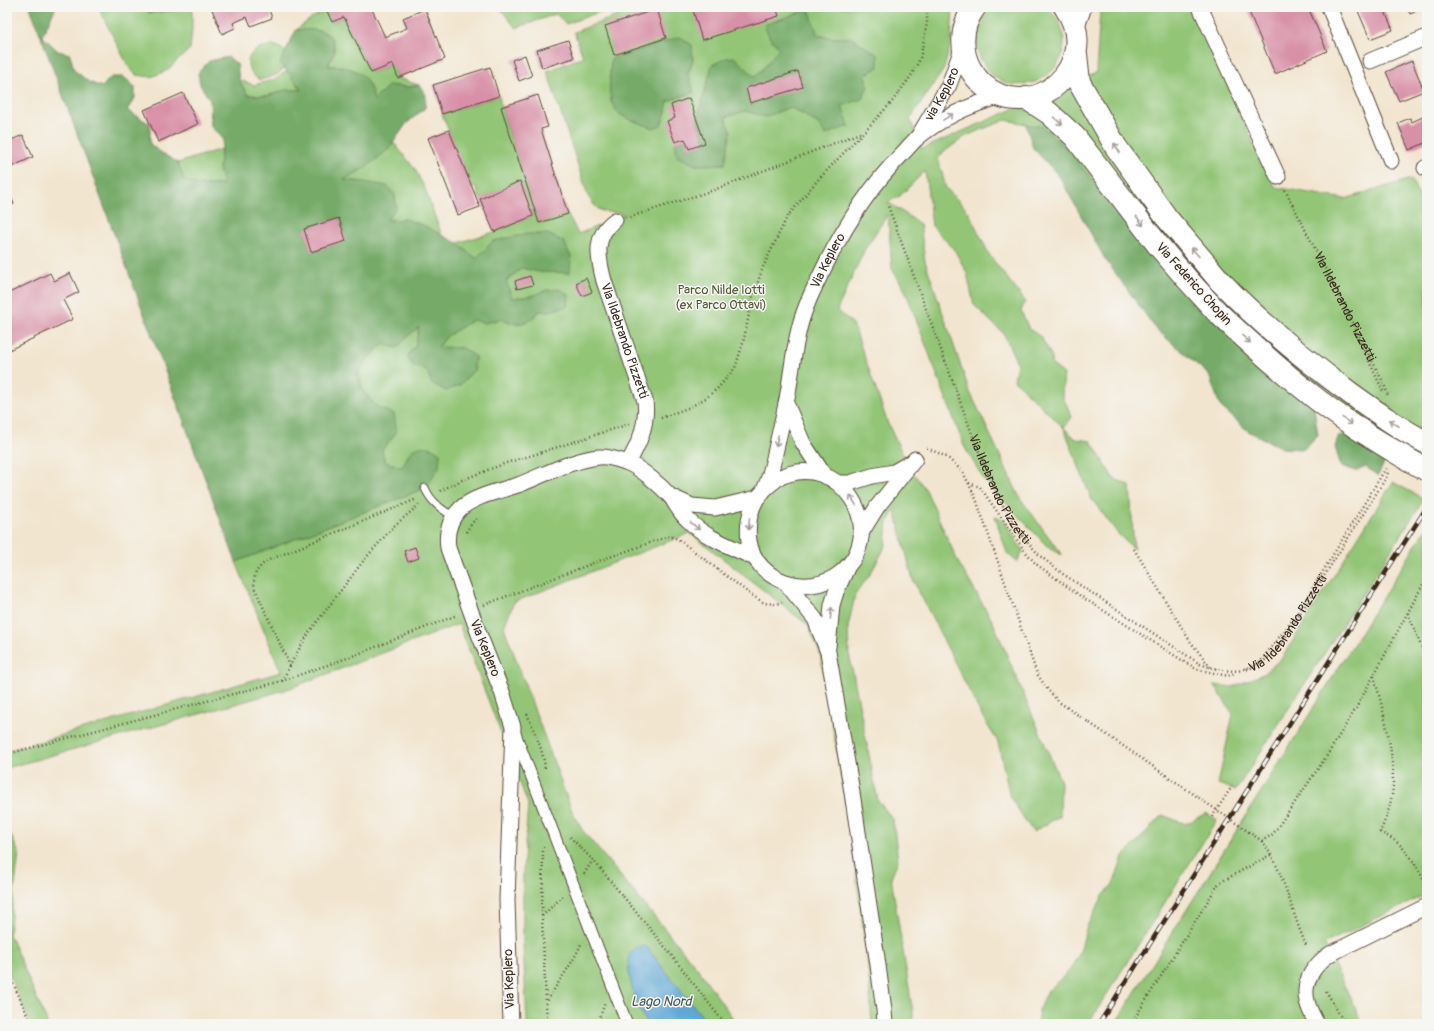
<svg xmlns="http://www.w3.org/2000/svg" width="1434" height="1031" viewBox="0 0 1434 1031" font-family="Pangolin,sans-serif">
	<rect width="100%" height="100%" fill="#f6f6f2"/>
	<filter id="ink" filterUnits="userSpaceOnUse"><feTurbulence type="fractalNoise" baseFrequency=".025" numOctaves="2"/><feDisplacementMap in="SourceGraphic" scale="8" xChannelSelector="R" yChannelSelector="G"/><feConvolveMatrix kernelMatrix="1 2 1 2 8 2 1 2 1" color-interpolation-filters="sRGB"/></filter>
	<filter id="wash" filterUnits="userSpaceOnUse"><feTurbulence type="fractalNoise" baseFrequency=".012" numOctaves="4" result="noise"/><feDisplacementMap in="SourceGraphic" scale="16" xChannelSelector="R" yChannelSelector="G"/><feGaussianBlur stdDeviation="0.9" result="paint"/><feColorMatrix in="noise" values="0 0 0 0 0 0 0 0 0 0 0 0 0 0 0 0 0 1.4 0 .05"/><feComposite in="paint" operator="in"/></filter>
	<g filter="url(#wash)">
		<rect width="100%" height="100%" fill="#f2e5cf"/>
		<path fill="#92c576" stroke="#66784a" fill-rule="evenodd" d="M98,7H143L150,13L178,10L181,7H192V29L190,49L166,71L151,77L136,75L128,66Z
			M499,7L506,8L613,7L566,24L556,14L516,28Z
			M641,7H953L951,42L944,69L910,119L922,149L1096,73L1100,10L1102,7H1193L1258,153L1275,187L1345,199L1411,179L1427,213V479L1164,267L1071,154L1043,127L1005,120L966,136L945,151L938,158L946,188L968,211L990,256L1025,301L1021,311L1029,329L1041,337L1052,357L1051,364L1064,374L1062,395L1072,417L1064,428L1076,439L1091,441L1113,478L1130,486L1134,549L1119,535L1091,498L1064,428L1014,380L1017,363L1004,334L974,305L967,273L954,249L932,226L925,171L900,196L888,202L920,224L925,261L969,390L1020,498L1062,555L1050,549L984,480L964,446L905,290L892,269L888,214L865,249L837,310L853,324L888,424L909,467L926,490L958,562L993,622L1061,782L1060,816L1033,832L1010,797L998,742L983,718L913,580L895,510L888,521L886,545L871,573L855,595L848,627L849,653L878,801L893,819L898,861L891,877L913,1013V1024H872L868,966L850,829L820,653L808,625L690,533L514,602L504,627L573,814L583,831L698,969L737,1024H527L523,942V873L528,804L459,624L285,690L7,768V751L281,672L236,562L425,488L402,467L385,462L382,450L394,414L377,407L363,391L358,374L367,359L383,344L397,348L408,336L419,326L416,344L414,367L427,370L460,385L474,370L475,357L463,348H437L447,336L473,320L484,323L501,319L516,324L529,321L540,311H549L547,290L532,296L512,298L506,281L522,268L539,272L571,257L564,242L548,234L493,241L476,258L457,243L494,232L533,216L520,182L480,199L476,187L472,188L442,114L499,96L501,107L539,223L568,214L578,234L625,215C606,209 601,218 588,196L547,71L583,57L574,32ZM765,25L834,38H852L878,67L865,75L842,106L848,126L819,124L790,107L765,117L745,111L725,117V164L696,165L677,156L689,149L705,143L697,119L755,77L768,63L779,48L770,38ZM611,59L693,60L688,74L694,92L668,101L653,128L637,121L611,103L610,83Z
			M995,7H1046C1053,13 1059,20 1062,29C1072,64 1040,92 1006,83C999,80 991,75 987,69C980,60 977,52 977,41C978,28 983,14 995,7Z
			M327,11L332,22L344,17L371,73L393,64L398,78L419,85L408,87L389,86L374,100L342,66H328C330,61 333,56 334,51C336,28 312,29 296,30L313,17Z
			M273,45C276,46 280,47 282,49C291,56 286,68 278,74C273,77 266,78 260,80C249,74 242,60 255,51C260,47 267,46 273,45Z
			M287,71L302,90H286L267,96L248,95L239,80L254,85L276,79Z
			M393,142L415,169L425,189L442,236L423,225L386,220L365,182L343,180C361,170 381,159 393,142Z
			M221,149L219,168L224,185H199L184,180L178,163Z
			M1393,482L1424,499L1236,790L1218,784L1233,714L1214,685L1233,687L1263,674L1282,658Z
			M995,516L1003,519L1023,551L1017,562L1007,553Z
			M1427,527V894L1324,944L1363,1024H1115Z
			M1206,813L1217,820L1088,1024H1037L1039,1009L1046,993L1069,971L1080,952L1087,926L1103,896L1113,884L1123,857L1162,815L1186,824Z
			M7,827L19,853L9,934L48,1024H30L7,968Z"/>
		<path fill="#75aa67" stroke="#586a42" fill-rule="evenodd" d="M30,7H56L42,36L58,51L70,54L74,70L89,82L102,87L111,77H124L135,87V98L127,110L150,124V144L160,152L178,163L184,180L199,185H223L219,168L223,139L211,127L210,100L200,85L198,73L209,61L228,57L237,64L239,80L248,95L267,96L286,90H302L280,63L296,30C312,29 335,28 334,51C333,56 330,61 328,66C355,66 368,73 374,100L389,85L408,87L419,85L426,95L425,108L406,124L389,149L365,168L344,180L365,182L387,186L395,195L396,208L387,220L405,219L423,225L457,243L476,258L493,241L527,234H548L564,242L571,257L570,273L539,272L522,268L506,281L512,298L532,296L547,290L560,289L569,295L568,306L549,311H540L529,321L516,324L501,319L484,323L473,320L447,336L438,347L463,348L475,356L474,370L460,385L446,391L431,383L427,370L414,367L407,357L416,344L419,327L408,336L397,348L383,344L367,359L358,374L363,391L377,407L394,414L397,432L382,450L385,462L402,467C405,463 407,456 410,452C419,443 432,446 440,453L439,467L425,488L236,562ZM339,218L346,241L311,252L304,229Z
			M143,7H181L178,10L150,13Z
			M809,9L818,36L834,38H852L878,55V67L865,75L868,86L862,99L842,106L849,126L825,135L819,124L790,107L765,117L745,111L725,117L731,131L725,164L696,165L677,156L675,142L685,139L689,149L705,143L697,119L712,65L726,58L734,57L755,77L768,63L779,48L770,38L764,25Z
			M679,37L692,45L693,60L688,74L694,92L668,101L666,112L661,125L653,128C645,125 628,119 621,115C605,103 610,77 611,59Z
			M1026,124L1043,127L1071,154L1164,267L1314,408L1318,435L1304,449L1282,448L1248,431L1220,406L1209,375L1156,329L1105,259L1059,176L1033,148Z
			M1347,433L1387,456L1378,476L1366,467L1356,471L1341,466L1335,447L1338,437Z"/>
		<path fill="#60a7d6" stroke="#4e687a" d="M645,945L649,950L708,1024H647C636,1003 625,977 630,953L637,947Z"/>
		<g id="blocks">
			<path fill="#d890a7" d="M211,7H268L272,18L251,26L247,17L233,23L235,28L222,34Z
				M336,7H371L385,37L407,28L403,18L425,9L445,59L398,78L393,64L371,73L344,17L332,22L327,11Z
				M692,7H776L779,16L702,40Z
				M1247,7H1308L1327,51L1275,74Z
				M1367,7H1383L1393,30L1370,39L1358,11Z
				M1407,7H1427L1410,14Z
				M657,9L666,38L614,55L605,26Z
				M568,40L574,58L542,68L537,50Z
				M525,55L532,76L519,81L512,60Z
				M1412,61L1424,91L1399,101L1386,72Z
				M490,67L499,96L442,114L433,85Z
				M798,71L803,87L750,103L746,88Z
				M183,93L198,124L158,142L144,110Z
				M538,95L548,127L541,129L568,214L539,223L501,107Z
				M689,98L705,143L689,149L685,139L675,142L667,121L675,118L671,105Z
				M1427,115V142L1409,150L1398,123L1410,118L1412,122Z
				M449,130L480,207L458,215L428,138Z
				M23,135L33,157L7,169V138L9,141Z
				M520,181L533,216L494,232L480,199Z
				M7,188L14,204L7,207Z
				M339,218L346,241L311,252L304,229Z
				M50,273L54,281L70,273L79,292L63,300L73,319L7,351V294Z
				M530,276L533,285L517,289L515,281Z
				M586,278L592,292L582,296L576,283Z
				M415,547L419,558L408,562L404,551Z"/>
		</g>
	</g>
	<g filter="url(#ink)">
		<use href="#blocks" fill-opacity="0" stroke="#564639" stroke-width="1"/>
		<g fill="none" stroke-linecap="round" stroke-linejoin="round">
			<defs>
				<path id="service" d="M425,488C431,502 441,509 454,517"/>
				<path id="pedestrian" d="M514,731L627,1024"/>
				<g id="minor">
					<path d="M1200,7L1278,177"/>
					<path d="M1329,7L1391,161"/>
					<path d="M1076,29L1084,7"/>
					<path d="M1370,61L1427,37"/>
					<path id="s3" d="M919,135L949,85L963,46"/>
					<path d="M1425,168L1427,167"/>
					<path id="s4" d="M615,220C593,236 598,258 604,281L645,401C648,424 639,444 628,463"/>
					<path d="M786,403L803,443L824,475"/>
					<path d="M838,483H850L872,476L894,472L908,464"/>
					<path id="s5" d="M764,490C768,486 773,482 777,479C838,446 894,532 839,574C808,598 756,582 749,541C747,526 749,513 756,500C758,496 762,494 764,490C768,482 772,467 774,458C778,440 782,422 786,404C791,379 793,353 799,329C804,308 814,288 823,270C844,227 869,188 902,154C906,150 911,144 916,139C941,118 971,104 1003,96"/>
					<path d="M670,496L692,506L715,508L757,498"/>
					<path d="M861,533L877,507L915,459"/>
					<path d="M786,583L815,619L828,652L851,786L877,958L884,1010L885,1024"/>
					<path d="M828,647L832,605L836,592L847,568"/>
					<path d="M511,1024L507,900L513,727L502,692L479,634L448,548C446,534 449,520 460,509C474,496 500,491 518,485C544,475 571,460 599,457C608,456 619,460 628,463C642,469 661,486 671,497C676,504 680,513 687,519C705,538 732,547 755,558"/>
					<path d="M1317,1024C1313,1017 1309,1009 1307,1001C1302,981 1315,964 1330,954L1427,906"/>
				</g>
				<path id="primary" d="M975,7C964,21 961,38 965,56C968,67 974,76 982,84C1032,129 1105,64 1065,7
					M1076,54L1079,82L1116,147L1166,217L1221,282
					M1026,98L1049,113L1075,137L1158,245L1187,279L1217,312"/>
			</defs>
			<use href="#service" stroke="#564639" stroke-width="9"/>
			<use href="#pedestrian" stroke="#564639" stroke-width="13"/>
			<use href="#minor" stroke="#564639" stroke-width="17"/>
			<use href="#primary" stroke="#564639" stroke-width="24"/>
			<g stroke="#564639" stroke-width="2.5" stroke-dasharray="1 3" stroke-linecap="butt">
				<path id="s1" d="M1285,190L1384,384L1388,396"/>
				<path id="s2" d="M887,203L975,442L998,497L1018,531L1040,556L1063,574L1200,664C1235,676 1257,674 1281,644L1386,478L1389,470"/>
				<path d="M630,217L714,190L860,133"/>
				<path d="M1355,332L1384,393"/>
				<path d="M661,418L690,407L706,398L718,388L735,368L743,343L753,296L763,267L787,217L816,182L891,103L911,76L920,59L927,23V7"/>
				<path d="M927,449H929L947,457L963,472L976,499L1037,674L1048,690L1059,702L1262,841L1273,834L1326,757L1355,710L1427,577"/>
				<path d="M969,483L980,487L1024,550L1036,564L1082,597L1196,669L1228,676L1235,673"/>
				<path d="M440,491L462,480L506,463L533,455L629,424"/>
				<path d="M466,532L472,523L478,517"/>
				<path d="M1134,549L1190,641L1211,668"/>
				<path d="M484,605L596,562L669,536L678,539L750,594L764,603L775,604L782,602"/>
				<path d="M1408,613L1427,661"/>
				<path d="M290,666L255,589C252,575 257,567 269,560L417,499"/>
				<path d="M1244,669L1259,663L1295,617L1386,468"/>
				<path d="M1374,676C1383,710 1393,746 1393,782C1393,799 1387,817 1380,832C1385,835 1390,837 1394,840C1407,849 1421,872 1427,887"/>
				<path d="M282,681L295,656L310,631L364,560L394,526L420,504"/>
				<path d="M527,714C534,731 544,751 545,770"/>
				<path d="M7,754L282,681L350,657L457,615"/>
				<path d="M570,837L593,860L665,947L725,1024"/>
				<path d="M1262,841C1285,872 1291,913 1307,947"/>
				<path d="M543,847L542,917L547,1024"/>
				<path d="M584,874L593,860"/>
				<path d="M542,916L563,896"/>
				<path d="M7,969L31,1024"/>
				<path d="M1326,991L1345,1024"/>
				<path d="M546,1004C556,983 572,966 581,944"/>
				<path d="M597,1024L605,1003"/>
				<path d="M1131,1024L1219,883L1272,854"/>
			</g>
			<use href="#service" stroke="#fff" stroke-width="7"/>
			<use href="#pedestrian" stroke="#fff" stroke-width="11"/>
			<use href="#minor" stroke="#fff" stroke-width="15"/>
			<use href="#primary" stroke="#fff" stroke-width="22"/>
			<defs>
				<path id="rail" d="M1099,1024L1427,507"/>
			</defs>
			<use href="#rail" stroke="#3b2a1e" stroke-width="4.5"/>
			<use href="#rail" stroke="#f6f6f2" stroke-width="3" stroke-dasharray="9" stroke-linecap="butt"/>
			<defs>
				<path id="primary-bridge" d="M1221,282C1260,323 1304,359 1350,393C1375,411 1400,429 1427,443
					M1217,312C1250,343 1283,373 1319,401C1353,427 1389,449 1427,470"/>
			</defs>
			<use href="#primary-bridge" stroke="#564639" stroke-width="24" stroke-linecap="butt"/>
			<path stroke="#564639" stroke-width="2.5" stroke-dasharray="1 3" stroke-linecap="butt" d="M1212,817L1231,788"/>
			<use href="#primary-bridge" stroke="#fff" stroke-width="22"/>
		</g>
		<defs><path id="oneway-shaft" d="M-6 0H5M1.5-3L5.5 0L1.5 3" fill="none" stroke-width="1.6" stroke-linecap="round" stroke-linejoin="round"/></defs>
		<g stroke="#a79f9a">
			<use href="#oneway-shaft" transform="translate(948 117) rotate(-32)"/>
			<use href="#oneway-shaft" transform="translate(1058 121) rotate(40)"/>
			<use href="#oneway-shaft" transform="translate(1117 148) rotate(-123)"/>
			<use href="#oneway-shaft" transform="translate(1140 221) rotate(53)"/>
			<use href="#oneway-shaft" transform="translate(1195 252) rotate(-131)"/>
			<use href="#oneway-shaft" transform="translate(1246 339) rotate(42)"/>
			<use href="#oneway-shaft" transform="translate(1347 421) rotate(36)"/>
			<use href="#oneway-shaft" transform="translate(1394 423) rotate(-147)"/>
			<use href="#oneway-shaft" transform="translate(777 441) rotate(102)"/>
			<use href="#oneway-shaft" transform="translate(853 500) rotate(-121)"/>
			<use href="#oneway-shaft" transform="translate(749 524) rotate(95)"/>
			<use href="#oneway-shaft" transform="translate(695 526) rotate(40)"/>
			<use href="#oneway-shaft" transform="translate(831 613) rotate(-84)"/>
		</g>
	</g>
	<g text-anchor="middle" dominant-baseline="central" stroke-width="3" stroke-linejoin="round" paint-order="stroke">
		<g font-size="13" fill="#3b2a1e" stroke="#f6f6f2">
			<text stroke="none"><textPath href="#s3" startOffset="47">via Keplero</textPath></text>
			<text stroke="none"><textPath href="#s5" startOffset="595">Via Keplero</textPath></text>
			<text transform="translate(1194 284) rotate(48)">Via Federico Chopin</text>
			<text stroke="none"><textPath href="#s1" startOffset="131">Via Ildebrando Pizzetti</textPath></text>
			<text stroke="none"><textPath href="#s4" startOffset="130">Via Ildebrando Pizzetti</textPath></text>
			<text stroke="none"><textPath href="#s2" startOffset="308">Via Ildebrando Pizzetti</textPath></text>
			<text stroke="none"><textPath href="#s2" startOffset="691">Via Ildebrando Pizzetti</textPath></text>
			<text transform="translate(485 648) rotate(68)">Via Keplero</text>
			<text transform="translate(509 979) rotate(-92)">Via Keplero</text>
		</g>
		<g font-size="13" fill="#555838" stroke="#f6f6f2">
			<text x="721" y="290">Parco Nilde Iotti<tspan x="721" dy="15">(ex Parco Ottavi)</tspan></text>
		</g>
		<g font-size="14" font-style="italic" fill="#48565e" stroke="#f6f6f2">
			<text x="661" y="1001">Lago Nord</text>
		</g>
	</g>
	<rect width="1434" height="1031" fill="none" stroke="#f6f6f2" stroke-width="24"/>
</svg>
